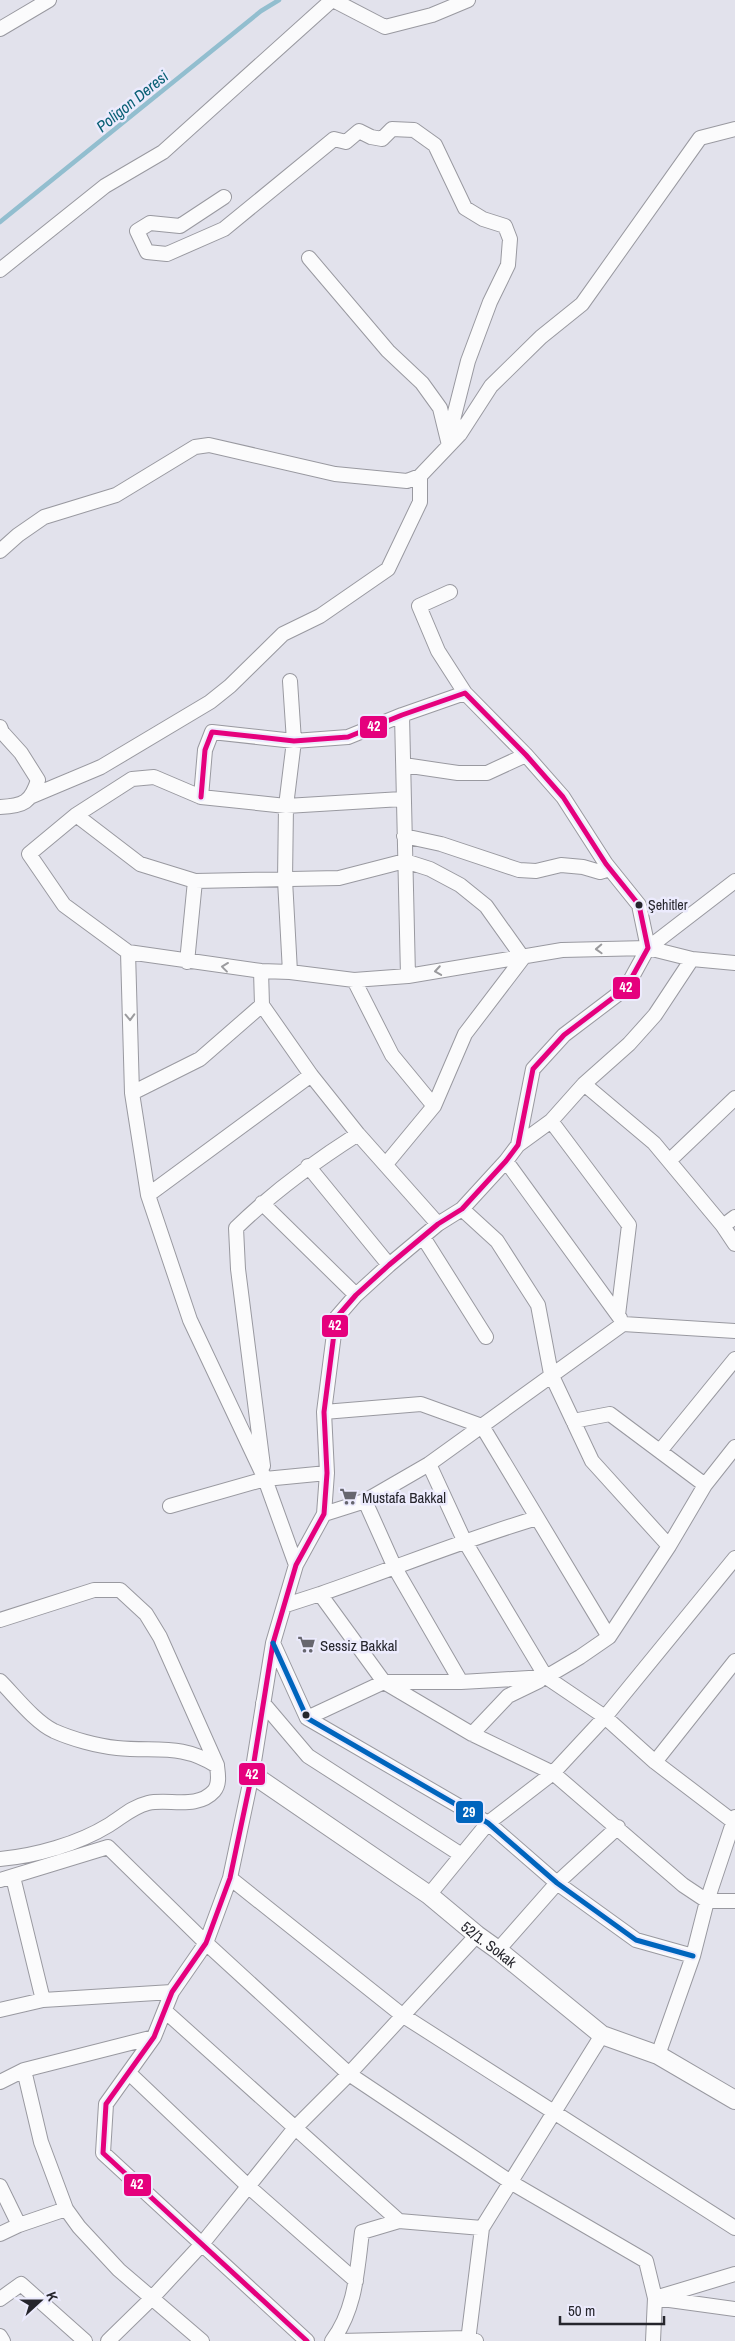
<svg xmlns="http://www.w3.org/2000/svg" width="735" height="2341" viewBox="0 0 735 2341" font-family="'Archivo Narrow',sans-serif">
	<rect width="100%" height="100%" fill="#e2e2ec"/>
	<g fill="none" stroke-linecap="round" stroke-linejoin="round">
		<path stroke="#92becf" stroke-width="4.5" d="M0,222L261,11L279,0"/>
		<defs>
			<path id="minor" d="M333,0L385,27L432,15L468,0
				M0,29L49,0
				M224,197L180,226L150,223L137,231L147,252L167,254L224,229L334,139L346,142L359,131L371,137L382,139L392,129L414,130L435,145L465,208L483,219L505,226L510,239L508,265L490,302L468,361L453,420L460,434
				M309,258L388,351L422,383L440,408L449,445
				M0,270L105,186L163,152L332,0
				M0,551L18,535L44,517L116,495L195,447L209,445L335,474L407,481L420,476
				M450,592L419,606L438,651L465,693
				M402,715L408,976
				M0,727L2,732L21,753L38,780C31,802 24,806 0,807
				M404,765L458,773H487L526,755
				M32,796L101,767L210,702L230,686L283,634L320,616L388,569L420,502V476L460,434L491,386L541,337L582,304L700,138L735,129
				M201,797L205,750L212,732L294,741L348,737L402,715L465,693L526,755L563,797L606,864L639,905L648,948L626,988L564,1035L533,1069L518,1145L506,1161L462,1209L438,1224L389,1265L356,1295L336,1318L324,1412L327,1473L324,1514L296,1565L273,1643L252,1774L230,1878L206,1943L172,1992L154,2037L106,2104L103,2153L307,2341
				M76,815L140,864L195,881L339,878L405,861L430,869L460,885L486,906L523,958L465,1034L434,1106L386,1164
				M404,836L441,844L519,870L536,871L561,865L583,867L600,872L610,869
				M648,948L735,881
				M128,952L64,905L29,854L76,815L132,779L154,777L201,797L286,806L402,799
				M187,962L195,881
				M261,971L262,1005L311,1075L358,1134L438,1224
				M290,972L285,880L286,806L294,741L290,681
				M354,980L392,1055L434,1106
				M584,1084L654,1143L723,1226L735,1244
				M132,1093L200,1059L262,1005
				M551,1121L629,1225L618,1315
				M518,1145L551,1121L584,1084L629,1044L655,1015L692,959
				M506,1161L620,1318
				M669,1161L735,1098
				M308,1166L389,1265
				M148,1195L311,1075
				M262,1203L356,1295
				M462,1209L497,1241L538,1305L551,1374L592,1461L669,1546
				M723,1226L735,1217
				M423,1237L486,1337
				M324,1412L421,1404L482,1426L609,1637
				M573,1421L610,1414L705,1485
				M660,1451L735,1359
				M429,1464L464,1540L546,1677L605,1717L655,1762L735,1823
				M263,1466L238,1269L236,1228C273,1192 314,1162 358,1134
				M365,1501L395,1568L461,1682
				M170,1506L265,1479L327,1473
				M324,1514L365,1501L429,1464L623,1324L735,1331
				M296,1565L265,1479L190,1320L148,1195L132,1093L128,952L261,971L290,972L354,980L408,976L562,950L648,948L692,959L735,963
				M320,1594C393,1569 463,1540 537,1518
				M286,1605L320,1594L384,1682H461L546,1677L580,1657L609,1637L669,1546L705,1485L735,1447
				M0,1620L94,1590H120L146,1614L160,1637L217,1765
				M273,1643L307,1718L488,1823L557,1883L636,1940L693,1956
				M0,1681C15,1696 35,1722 54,1731C72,1739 97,1746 117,1748C156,1752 182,1743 217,1766C218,1774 220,1784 214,1791C197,1810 168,1798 148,1803C132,1807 122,1817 109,1825C78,1844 35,1856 0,1859
				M263,1703L308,1756L460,1854
				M307,1718L384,1682L472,1734L553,1773L683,1885L707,1901H735
				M472,1734L508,1696L539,1681
				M655,1762L735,1661
				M13,1877L43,2000
				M230,1878L402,2015L735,2228
				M0,1880L108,1847L206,1943L349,2074L512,2183L646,2261L655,2298L653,2341
				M429,1895L488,1823L553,1773L605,1717L735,1558
				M498,1950L557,1883L618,1827
				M0,2010L43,2000L172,1992
				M165,2011L399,2221
				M658,2055L693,1956L707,1901L735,1817
				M24,2070L41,2142L66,2209L79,2227L119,2270L202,2341
				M129,2073L249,2187L356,2281
				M0,2082L24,2070L154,2037
				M0,2186L19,2225
				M0,2234L19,2225L66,2209
				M735,2274L655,2298L735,2309
				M0,2299L21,2284L85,2341
				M0,2336L3,2341
				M108,2341L152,2298L202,2244L295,2128L349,2074L477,1935
				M332,2341C356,2309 357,2270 362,2232L399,2221L482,2228L602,2035
				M340,2341L467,2338L476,2341
				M468,2341L482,2228"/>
			<g id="major">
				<path id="s1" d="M252,1774L429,1895L477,1935L498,1950L602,2035L658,2055L735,2100"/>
			</g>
		</defs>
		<use href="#minor" stroke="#9999a0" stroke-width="16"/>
		<use href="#major" stroke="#9999a0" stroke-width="20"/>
		<use href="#minor" stroke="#fbfbfc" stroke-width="14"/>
		<use href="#major" stroke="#fbfbfc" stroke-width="18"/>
		<defs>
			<path id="bus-1" d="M201,797L205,750L212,732L294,741L348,737L402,715L465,693L526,755L563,797L606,864L639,905L648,948L626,988L564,1035L533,1069L518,1145L506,1161L462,1209L438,1224L389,1265L356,1295L336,1318L324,1412L327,1473L324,1514L296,1565L273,1643L252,1774L230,1878L206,1943L172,1992L154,2037L106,2104L103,2153L307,2341"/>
			<path id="bus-2" d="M273,1643L307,1718L488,1823L557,1883L636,1940L693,1956"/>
		</defs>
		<use href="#bus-1" stroke="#ecebfd" stroke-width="9"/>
		<use href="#bus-2" stroke="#ecebfd" stroke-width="9"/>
		<use href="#bus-1" stroke="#e5007d" stroke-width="5"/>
		<use href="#bus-2" stroke="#0065bd" stroke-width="5"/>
	</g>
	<defs><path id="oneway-chevron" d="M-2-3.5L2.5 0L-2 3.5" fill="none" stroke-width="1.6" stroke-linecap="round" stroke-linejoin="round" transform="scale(1.25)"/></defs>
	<g stroke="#9b9b9e">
		<use href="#oneway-chevron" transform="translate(599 949) rotate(178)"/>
		<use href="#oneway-chevron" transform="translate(225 967) rotate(-173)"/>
		<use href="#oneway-chevron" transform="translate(438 971) rotate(171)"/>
		<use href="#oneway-chevron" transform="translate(130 1017) rotate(88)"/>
	</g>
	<defs>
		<symbol id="supermarket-bare" viewBox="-9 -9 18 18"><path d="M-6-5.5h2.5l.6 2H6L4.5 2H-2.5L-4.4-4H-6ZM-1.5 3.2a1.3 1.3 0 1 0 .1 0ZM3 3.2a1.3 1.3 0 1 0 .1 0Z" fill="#67676f" stroke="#ecebfd" stroke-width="2.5" paint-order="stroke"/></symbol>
	</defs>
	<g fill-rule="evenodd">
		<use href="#supermarket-bare" x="336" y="1484" width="25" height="25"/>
		<use href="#supermarket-bare" x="294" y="1632" width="25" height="25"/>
	</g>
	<g fill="#25252c" stroke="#ecebfd" stroke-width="2">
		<circle cx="639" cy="905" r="4.5"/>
		<circle cx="306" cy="1715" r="4.5"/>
	</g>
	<g text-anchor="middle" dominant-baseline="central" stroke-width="5" stroke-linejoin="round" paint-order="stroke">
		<g font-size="14" fill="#25252c" stroke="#ecebfd" text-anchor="start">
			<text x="648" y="905">Şehitler</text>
		</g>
		<g font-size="15" fill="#25252c" stroke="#ecebfd" text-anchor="start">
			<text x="362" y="1497">Mustafa Bakkal</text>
			<text x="320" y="1645">Sessiz Bakkal</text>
		</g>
		<g font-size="15" fill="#25252c" stroke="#ecebfd">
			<text stroke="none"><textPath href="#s1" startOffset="292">52/1. Sokak</textPath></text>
		</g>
		<g font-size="16" font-style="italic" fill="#096075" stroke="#ecebfd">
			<text transform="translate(132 101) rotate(-39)">Poligon Deresi</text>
		</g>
	</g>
	<g stroke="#ecebfd" stroke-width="2">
		<rect x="359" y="715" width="29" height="24" rx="5" fill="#e5007d"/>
		<rect x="612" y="976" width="29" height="24" rx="5" fill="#e5007d"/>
		<rect x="321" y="1314" width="28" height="24" rx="5" fill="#e5007d"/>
		<rect x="238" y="1762" width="28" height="24" rx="5" fill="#e5007d"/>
		<rect x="455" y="1800" width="29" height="24" rx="5" fill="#0065bd"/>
		<rect x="123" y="2173" width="29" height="24" rx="5" fill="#e5007d"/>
	</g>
	<g font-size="14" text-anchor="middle" font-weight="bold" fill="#fff">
		<text x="374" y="731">42</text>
		<text x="626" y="992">42</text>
		<text x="335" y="1330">42</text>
		<text x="252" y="1779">42</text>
		<text x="469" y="1817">29</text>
		<text x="137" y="2189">42</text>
	</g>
	<g transform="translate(40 2301) rotate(69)" stroke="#ecebfd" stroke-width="4" paint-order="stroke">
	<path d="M0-4L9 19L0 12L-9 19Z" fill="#25252c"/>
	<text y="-8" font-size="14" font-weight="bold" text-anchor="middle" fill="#25252c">K</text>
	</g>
	<path d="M560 2316v8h104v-8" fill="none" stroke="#25252c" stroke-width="2.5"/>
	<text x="568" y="2316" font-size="15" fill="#25252c" stroke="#ecebfd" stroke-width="4" paint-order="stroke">50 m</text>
</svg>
